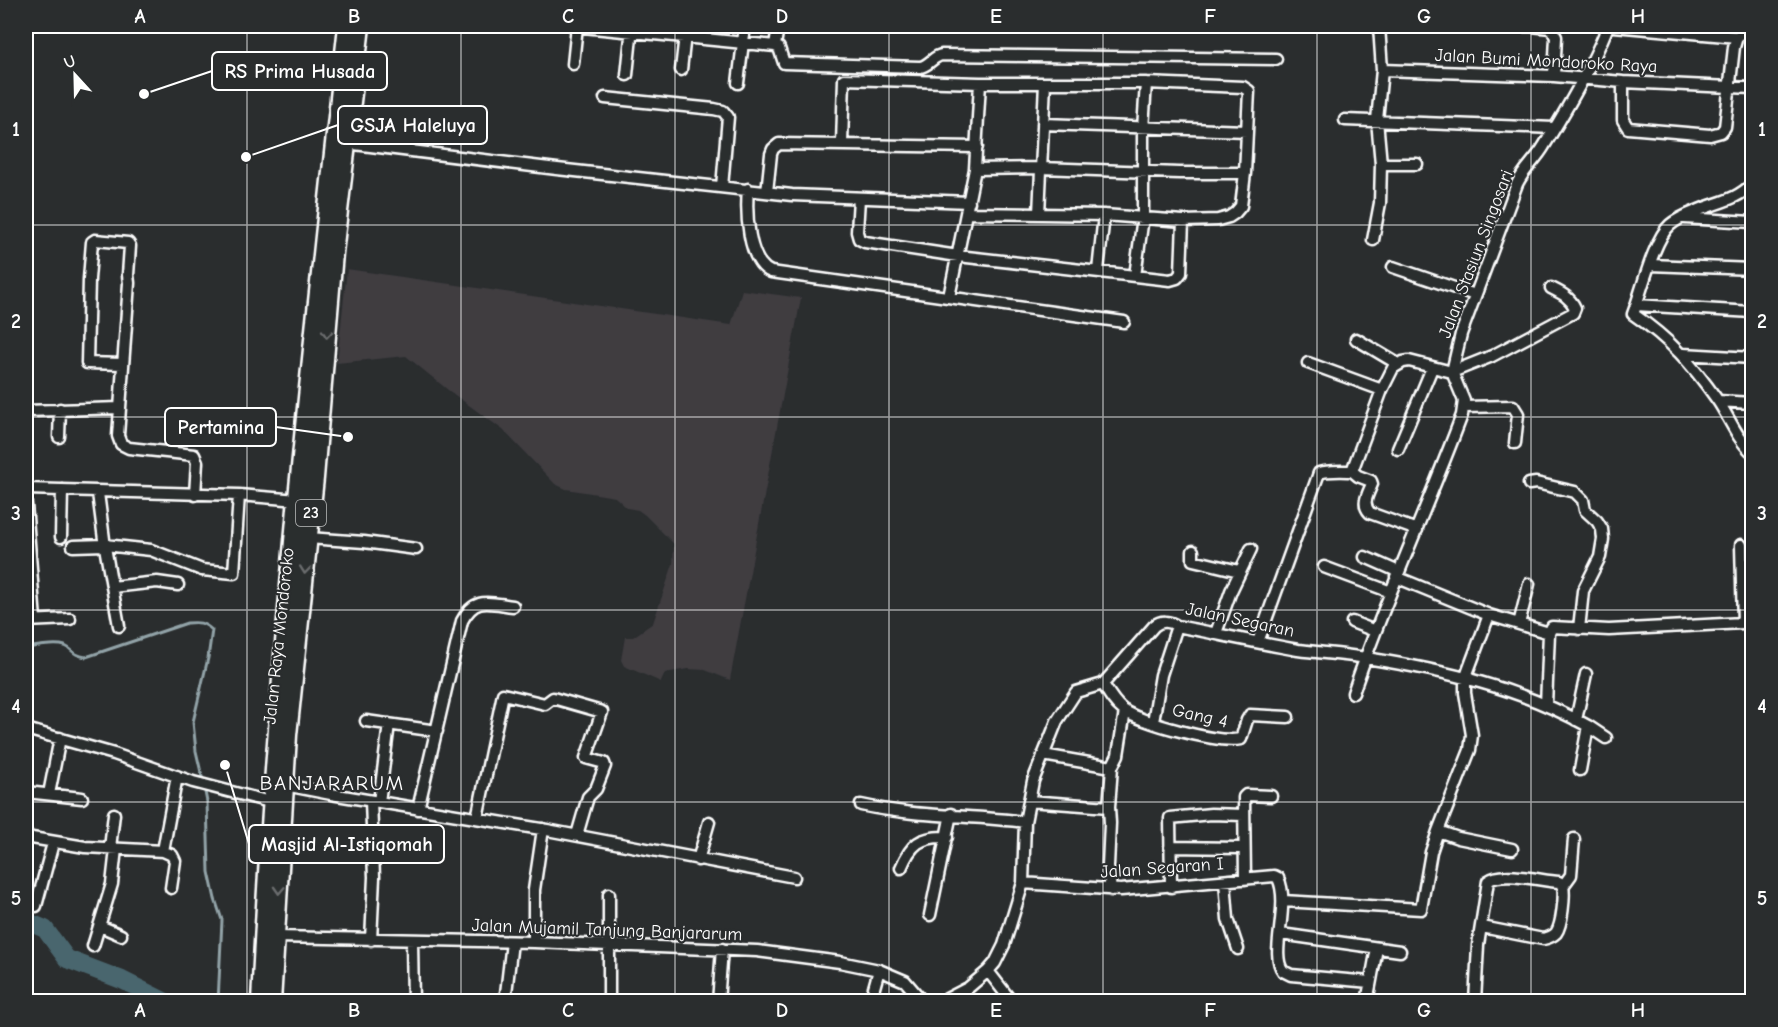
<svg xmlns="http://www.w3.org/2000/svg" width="1778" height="1027" viewBox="0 0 1778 1027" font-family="'Comic Neue',sans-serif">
	<rect width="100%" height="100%" fill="#2a2d2e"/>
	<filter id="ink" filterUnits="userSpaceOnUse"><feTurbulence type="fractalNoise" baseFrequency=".0167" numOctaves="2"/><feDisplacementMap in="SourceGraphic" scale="12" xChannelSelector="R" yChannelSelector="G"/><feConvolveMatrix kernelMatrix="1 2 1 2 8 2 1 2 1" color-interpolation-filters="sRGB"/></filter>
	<g filter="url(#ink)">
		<path fill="#3f3c41" d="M347,269L731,325L742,290L801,298L730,680L705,670L688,669L665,673L661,682L624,666L621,660L625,637H633L653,623L673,564L674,544L645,515L638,510L627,508L615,497L566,489L555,484L503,430L448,390L406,356L337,363Z"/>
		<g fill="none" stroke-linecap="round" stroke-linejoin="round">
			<path stroke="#92a3a8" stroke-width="3" d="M26,648C37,647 54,642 65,646C74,650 72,655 86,657L187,623C199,622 203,622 212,630L208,658L193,722L196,751L203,781
				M204,787L207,802L209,872L215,899L222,920L218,1002"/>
			<path stroke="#4a666e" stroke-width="18" d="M26,921L45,929L67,959L122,980L166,1002"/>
			<defs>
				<path id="minor" d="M573,26L775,46L779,48L784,63L920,67C929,66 933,56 942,55L1276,59
					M1443,26H1531L1551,28L1556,37L1554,76
					M1614,26L1737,37
					M775,46L778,26
					M573,64L577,26
					M681,70L686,26
					M1382,70L1554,76L1623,82L1752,88
					M627,75L632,27
					M1623,82V120L1628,128L1710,135L1721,132L1725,127L1734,47L1737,37L1750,26
					M738,83L745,26
					M605,98L714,109L723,111L728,117L722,187
					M1345,120L1554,128
					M1043,124L1247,131
					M346,143L557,169L792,195L969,202
					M842,144L844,79L980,83H1146L1243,87L1249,91L1245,173L1241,206L1235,213L1229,217L1218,220L1183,221L1104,215L967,213
					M1381,164H1417
					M975,169L1041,168L1179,173H1245
					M1752,184C1737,200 1718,202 1699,210C1689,214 1678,218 1670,225C1654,239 1641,293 1633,314C1671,340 1692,364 1718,401C1729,417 1737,439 1752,452
					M748,189C746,211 747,262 771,272L1124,322
					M767,192L771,154L773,149L779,144L977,147
					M859,198L857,232L859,239L865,242L958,256L1170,280L1177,278L1181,273L1183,221
					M1039,214L1045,83
					M1684,218L1752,222
					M1373,240L1380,203L1381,164L1377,120L1382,70L1379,26
					M1650,265L1752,269
					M1393,267L1475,295
					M1098,271L1104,215
					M1135,276L1143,217V129L1146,83
					M949,297L975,169L980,83
					M1636,305L1752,312
					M1356,339L1398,364
					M1683,354L1752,358
					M1308,363L1382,390
					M123,364L87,363L89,279L92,242L95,240L128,243L130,246L128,275L129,283L118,436L121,444L129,448L194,455L197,462L195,495
					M1452,372L1461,334L1517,184C1524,169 1536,160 1544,146C1568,107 1591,68 1608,26
					M1718,401L1752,403
					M1464,407L1513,406L1518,414L1515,443
					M26,411L120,408
					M59,437L60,409
					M1398,449L1432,368
					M1352,471L1382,390L1393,368L1403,362L1409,361L1452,372L1492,356L1573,313L1575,308C1570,297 1561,293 1551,288
					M1529,484L1536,483L1575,492L1583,500L1585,510L1597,521L1602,529L1603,539L1600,557L1583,591L1579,629
					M26,489L239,495L298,500
					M98,493L105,547L119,626
					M26,504L35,620
					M61,537L62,490
					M308,538L364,542L416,549
					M73,546L105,545L151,550L202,570L234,573L239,495
					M1193,551V560L1239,571
					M1365,557L1399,572
					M1324,567L1391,592
					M1396,577L1489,615L1549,633
					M112,587L157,582L178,585
					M1489,615L1465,679V693L1472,735L1470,750L1438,831L1458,838L1512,849
					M26,621L70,619
					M1352,622L1375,631
					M1519,624L1529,584
					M1216,633L1231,591L1251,549
					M1258,642L1319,473C1326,470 1344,471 1352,471L1358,476L1371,481L1372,484C1368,494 1361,504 1370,513L1417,530
					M1103,684C1109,694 1114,703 1123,710C1143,723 1218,744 1241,739L1247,720L1250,715L1288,717
					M1353,693C1385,599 1427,508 1462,415L1464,401L1452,372
					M1546,705L1549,633L1552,627L1609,630L1743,623L1741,545
					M1576,720L1586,674
					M366,721L437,731
					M1153,722L1161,675L1177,626
					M1588,726L1606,738
					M26,729L114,754L193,782L270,802
					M1043,755L1112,767L1109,807
					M1112,767L1118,755L1125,711
					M285,785L331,794L547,830L794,877
					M26,792L82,798
					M49,794L60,738
					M1029,801L1109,807L1110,823L1108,866L1111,890
					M379,802L389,724
					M861,805C915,817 970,815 1025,822
					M418,809L462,621C475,596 489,603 513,606
					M477,818L503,694L545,704L553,698L602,712L586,758L604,763L605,766L596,789L588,797L577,835
					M26,837L85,847L163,851L172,855L175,861L171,888
					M1170,847L1240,848
					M110,848L114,814
					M163,851L177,776
					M698,860L709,822
					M901,868C911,844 920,836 947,837
					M1245,879L1244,797L1246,795L1271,796
					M1225,881L1228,919L1238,949
					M1023,883L1121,890L1274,876L1278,878C1291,905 1269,954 1283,971L1291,975L1370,982
					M1563,886L1571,875L1574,839
					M1171,887L1170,818L1211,814L1244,815
					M609,894V1002
					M1283,901L1421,909L1431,852L1438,831
					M36,906L53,843
					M930,915L951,814
					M100,926L121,935
					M1281,934L1400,951
					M276,937L534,942L757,951L840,962L879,970L905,981L923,1002
					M371,940L374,877L371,801
					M412,941L413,1002
					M534,942V890L543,829
					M93,946L112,884L116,849
					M988,971L1012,1002
					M505,1002L512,942
					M718,1002L722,949
					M870,1002L879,970
					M941,1002L968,988L988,971L995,963L1004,945L1023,883L1025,822L1033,781L1057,721L1076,692L1103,684L1154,626C1161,620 1170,621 1177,626C1218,634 1258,643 1298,650C1321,653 1344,654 1366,658C1442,670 1521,688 1588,726L1580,770
					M1367,1002L1377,948
					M1475,1002L1478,945L1488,881C1501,870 1541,881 1559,882L1563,886C1565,896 1562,925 1556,933C1552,937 1548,938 1543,939L1482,927"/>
				<path id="highway" d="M260,1002C275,675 311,350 347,26
					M272,1002L288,735L315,478L334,253L361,26"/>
			</defs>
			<use href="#minor" stroke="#fff" stroke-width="15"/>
			<use href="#highway" stroke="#fff" stroke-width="21"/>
			<use href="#minor" stroke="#2a2d2e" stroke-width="10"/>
			<use href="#highway" stroke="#2a2d2e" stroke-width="16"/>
		</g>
		<defs><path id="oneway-chevron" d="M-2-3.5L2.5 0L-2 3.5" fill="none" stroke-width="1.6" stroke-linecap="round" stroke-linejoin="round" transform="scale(1.5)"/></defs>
		<g stroke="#6a6c6d">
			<use href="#oneway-chevron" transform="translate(327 334) rotate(95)"/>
			<use href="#oneway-chevron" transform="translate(305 570) rotate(96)"/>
			<use href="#oneway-chevron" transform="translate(279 890) rotate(93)"/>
		</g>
	</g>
	<path fill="none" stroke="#fff" stroke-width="1.5" stroke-opacity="0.55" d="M247,26V1002M461,26V1002M675,26V1002M889,26V1002M1103,26V1002M1317,26V1002M1531,26V1002M26,225H1752M26,417H1752M26,610H1752M26,802H1752"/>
	<g text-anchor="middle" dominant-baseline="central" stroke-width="4.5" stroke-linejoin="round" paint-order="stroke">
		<rect fill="#2a2d2e" stroke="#bfc0c0" stroke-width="1.5" x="296" y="500" width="30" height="26" rx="4.5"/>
		<g font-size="16" font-weight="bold" fill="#fff">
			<text x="311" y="513">23</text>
		</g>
		<g font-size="18" fill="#fff" stroke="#2a2d2e">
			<text transform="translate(1546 61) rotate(3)">Jalan Bumi Mondoroko Raya</text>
			<text transform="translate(1476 254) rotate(-69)">Jalan Stasiun Singosari</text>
			<text transform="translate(1240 620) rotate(12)">Jalan Segaran</text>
			<text transform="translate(279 636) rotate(-84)">Jalan Raya Mondoroko</text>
			<text transform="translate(1200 716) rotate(13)">Gang 4</text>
			<text transform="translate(1162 868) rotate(-4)">Jalan Segaran I</text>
			<text transform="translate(607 930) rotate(2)">Jalan Mujamil Tanjung Banjararum</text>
		</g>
		<g font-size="21" letter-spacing="1.5" fill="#fff" stroke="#2a2d2e">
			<text x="332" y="783">BANJARARUM</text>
		</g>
	</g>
	<path fill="none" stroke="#fff" stroke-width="2" d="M144 94L212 71M246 157L338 125M348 437L276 427M225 765L249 844"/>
	<g fill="#fff" stroke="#2a2d2e" stroke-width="2">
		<circle cx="144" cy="94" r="6"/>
		<circle cx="246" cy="157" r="6"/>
		<circle cx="348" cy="437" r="6"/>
		<circle cx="225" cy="765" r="6"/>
	</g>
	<g fill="#2a2d2e" stroke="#fff" stroke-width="2">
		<rect x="212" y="52" width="175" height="38" rx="6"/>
		<rect x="338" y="106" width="149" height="38" rx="6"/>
		<rect x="165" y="408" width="111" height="38" rx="6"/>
		<rect x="249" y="825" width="195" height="38" rx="6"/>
	</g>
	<g font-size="20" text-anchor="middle" font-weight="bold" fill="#fff">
		<text x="300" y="78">RS Prima Husada</text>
		<text x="413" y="132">GSJA Haleluya</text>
		<text x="221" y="434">Pertamina</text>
		<text x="347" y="851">Masjid Al-Istiqomah</text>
	</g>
	<rect width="1778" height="1027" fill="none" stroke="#2a2d2e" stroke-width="66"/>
	<g transform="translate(75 75) rotate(338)" stroke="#2a2d2e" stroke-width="4.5" paint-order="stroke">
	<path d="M0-4.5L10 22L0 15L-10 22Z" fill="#ffffff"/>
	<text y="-9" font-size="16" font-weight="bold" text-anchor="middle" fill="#ffffff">U</text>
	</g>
	<rect x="33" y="33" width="1712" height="961" fill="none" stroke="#fff" stroke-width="2"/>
	<g font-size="20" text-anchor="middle" font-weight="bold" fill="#fff">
		<text x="140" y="23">A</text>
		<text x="354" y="23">B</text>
		<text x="568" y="23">C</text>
		<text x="782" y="23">D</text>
		<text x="996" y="23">E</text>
		<text x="1210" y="23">F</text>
		<text x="1424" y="23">G</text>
		<text x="1638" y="23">H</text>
		<text x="16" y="136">1</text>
		<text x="1762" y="136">1</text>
		<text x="16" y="328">2</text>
		<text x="1762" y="328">2</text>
		<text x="16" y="520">3</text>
		<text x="1762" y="520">3</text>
		<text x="16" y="713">4</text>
		<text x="1762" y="713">4</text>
		<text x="16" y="905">5</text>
		<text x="1762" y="905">5</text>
		<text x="140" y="1017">A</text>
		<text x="354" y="1017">B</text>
		<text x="568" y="1017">C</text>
		<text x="782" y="1017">D</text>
		<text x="996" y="1017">E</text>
		<text x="1210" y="1017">F</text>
		<text x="1424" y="1017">G</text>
		<text x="1638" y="1017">H</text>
	</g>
</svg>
